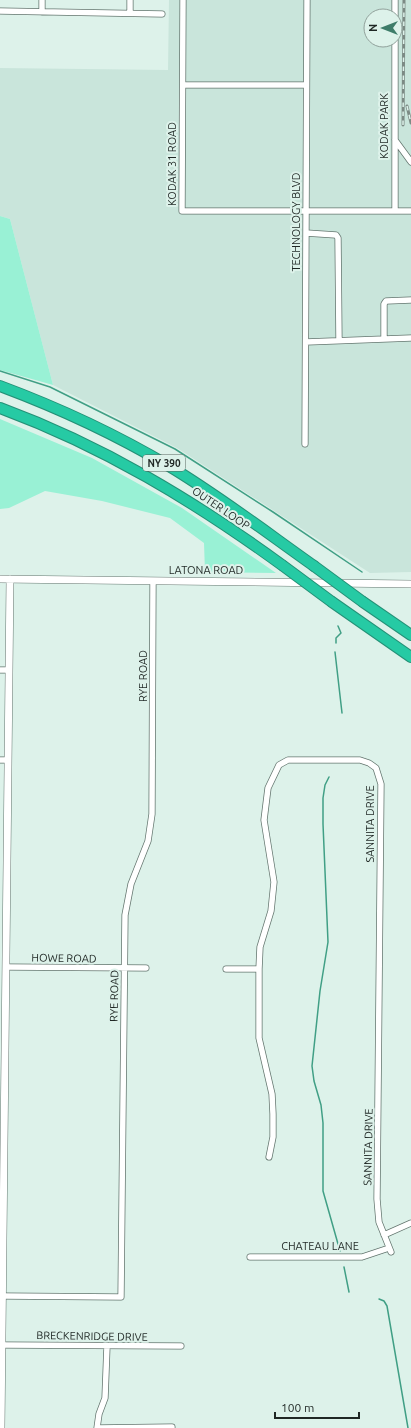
<svg xmlns="http://www.w3.org/2000/svg" width="411" height="1428" viewBox="0 0 411 1428" font-family="Ubuntu,sans-serif">
	<rect width="100%" height="100%" fill="#ddf2ea"/>
	<path fill="#c9e5db" fill-rule="evenodd" d="M169,0H411V572L370,573L177,448L53,385L10,219L0,216V68L168,70ZM371,16H395V40H371Z"/>
	<path fill="#99f1d5" d="M0,216L10,219L53,385L0,370Z
		M0,419L92,458L182,508L276,573L205,572L204,543L170,518L102,501L45,491L9,508L0,509Z"/>
	<g fill="none" stroke-linecap="round" stroke-linejoin="round">
		<path stroke="#409f85" stroke-width="1.5" d="M0,371L50,387L175,449L273,512L362,572
			M336,643V638L341,633L338,626
			M335,652L342,713
			M329,777L325,785L323,798V824L328,942L320,991L312,1066L314,1081L321,1105L323,1123V1191L340,1251
			M344,1267L349,1292
			M379,1299L384,1301L387,1306L408,1428"/>
		<defs>
			<path id="minor" d="M183,0L182,211H411
				M0,11L162,14
				M42,12V0
				M130,13V0
				M395,28V0
				M183,85H306
				M395,140L411,162
				M395,211V40
				M306,233L336,235L338,238L339,340
				M384,339V304L386,301L411,300
				M306,342L411,338
				M305,444L307,0
				M0,670H7
				M0,760H7
				M6,967L146,968
				M226,969H259
				M269,1157L273,1137V1114L272,1094L259,1038V969L260,947L271,911L274,882L264,820L268,788L279,765L288,760H360L369,763L376,768L381,784L377,1199L379,1222L391,1252
				M384,1235L411,1223
				M250,1257H362L389,1248
				M3,1296L121,1297L125,915L131,884L148,841L152,814L153,581
				M2,1345L181,1346
				M97,1428L99,1414L105,1398L107,1346
				M97,1428L172,1427"/>
			<path id="tertiary" d="M0,579L411,584
				M1,1428L10,579"/>
			<path id="motorway" d="M0,386C59,408 115,434 169,466C219,496 266,532 314,566
				M0,408C103,446 194,501 282,565
				M332,602L411,657
				M363,602L411,635"/>
		</defs>
		<use href="#minor" stroke="#64766f" stroke-width="7"/>
		<use href="#tertiary" stroke="#64766f" stroke-width="8"/>
		<use href="#motorway" stroke="#249177" stroke-width="12"/>
		<use href="#minor" stroke="#fff" stroke-width="5.5"/>
		<use href="#tertiary" stroke="#fff" stroke-width="7"/>
		<use href="#motorway" stroke="#26caa4" stroke-width="10"/>
		<defs>
			<path id="rail" d="M407,106L411,123
				M403,125L404,0"/>
		</defs>
		<use href="#rail" stroke="#7c8a84" stroke-width="3"/>
		<use href="#rail" stroke="#ddf2ea" stroke-width="1.5" stroke-dasharray="4.5" stroke-linecap="butt"/>
		<defs>
			<path id="motorway-bridge" d="M282,565L332,602
				M314,566L363,602"/>
		</defs>
		<use href="#motorway-bridge" stroke="#249177" stroke-width="12" stroke-linecap="butt"/>
		<use href="#motorway-bridge" stroke="#26caa4" stroke-width="10"/>
	</g>
	<g text-anchor="middle" dominant-baseline="central" stroke-width="4" stroke-linejoin="round" paint-order="stroke">
		<rect fill="#ddf2ea" stroke="#58645f" stroke-width="1" x="143" y="455" width="42" height="16" rx="3"/>
		<g font-size="10" font-weight="bold" fill="#1f2724">
			<text x="164" y="463">NY 390</text>
		</g>
		<g font-size="11" fill="#1f2724" stroke="#ddf2ea">
			<text transform="translate(384 126) rotate(-90)">KODAK PARK</text>
			<text transform="translate(172 164) rotate(-90)">KODAK 31 ROAD</text>
			<text transform="translate(296 222) rotate(-90)">TECHNOLOGY BLVD</text>
			<text transform="translate(221 508) rotate(34)">OUTER LOOP</text>
			<text x="206" y="570">LATONA ROAD</text>
			<text transform="translate(143 676) rotate(-90)">RYE ROAD</text>
			<text transform="translate(370 824) rotate(-90)">SANNITA DRIVE</text>
			<text transform="translate(64 958) rotate(1)">HOWE ROAD</text>
			<text transform="translate(114 996) rotate(-89)">RYE ROAD</text>
			<text transform="translate(368 1147) rotate(-89)">SANNITA DRIVE</text>
			<text x="320" y="1246">CHATEAU LANE</text>
			<text transform="translate(92 1336) rotate(1)">BRECKENRIDGE DRIVE</text>
		</g>
	</g>
	<g transform="translate(383 28) rotate(270)"><circle r="19" fill="#ddf2ea" stroke="#91a19b"/>
	<path d="M0-3L7 15L0 10L-7 15Z" fill="#3e7d6a"/>
	<text y="-6" font-size="11" font-weight="bold" text-anchor="middle" fill="#1f2724">N</text>
	</g>
	<path d="M275 1412v6h84v-6" fill="none" stroke="#1f2724" stroke-width="2"/>
	<text x="281" y="1412" font-size="12" fill="#1f2724" stroke="#ddf2ea" stroke-width="3" paint-order="stroke">100 m</text>
</svg>
